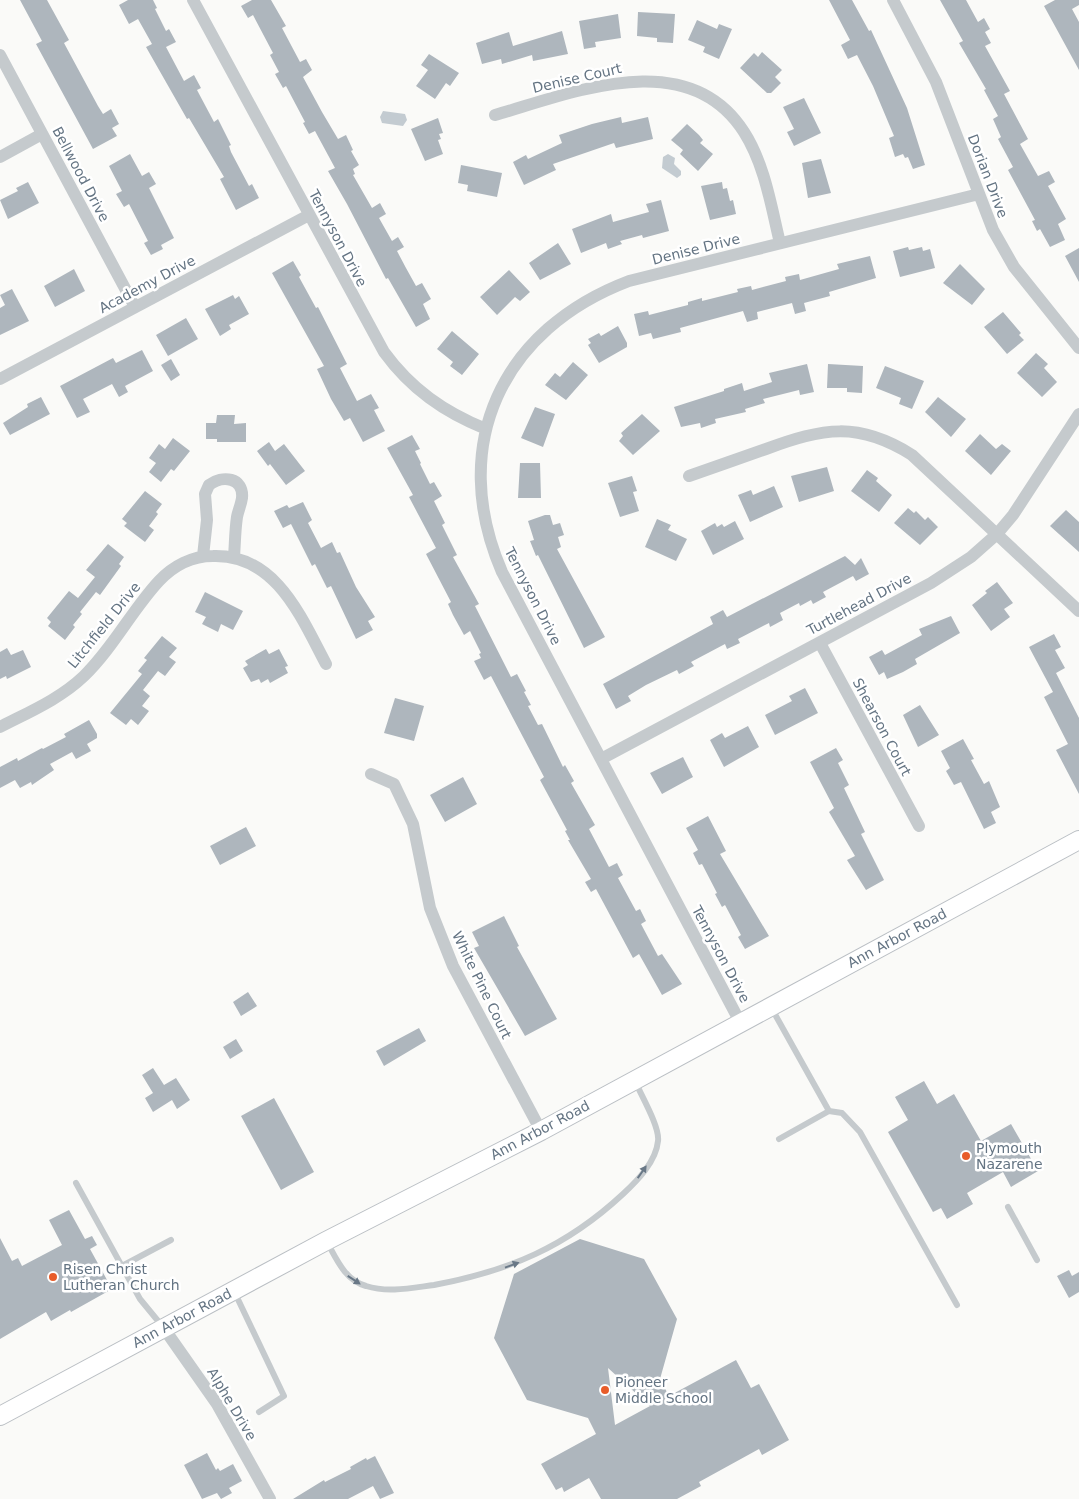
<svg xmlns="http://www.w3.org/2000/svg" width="1079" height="1499" viewBox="0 0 1079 1499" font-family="'DejaVu Sans',sans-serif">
	<rect width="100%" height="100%" fill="#fafaf8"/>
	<path fill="#c3cbd1" d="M383,111L405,114L407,120L403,126L382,123L380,117Z
		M668,154L675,158L674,164L681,171V175L677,178L662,168L663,157Z"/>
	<path fill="#aeb6bd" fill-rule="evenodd" d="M20,0H47L69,40L64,43L98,106L103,114L111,109L119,124L112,128L117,136L93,149L36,44L42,41Z
		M128,0H153L157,8L155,9L166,31L169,29L176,42L166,47L184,81L194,75L201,88L197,90L214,122L218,119L231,145L229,146L231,152L249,186L252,184L259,198L236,210L220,179L224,177L189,118L187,119L146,47L152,44L138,19L129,24L119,5Z
		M252,0H271L286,26L282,28L300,62L306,59L312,70L303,77L322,112L338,139L346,135L353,150L351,151L359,165L353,169L355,174L353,175L372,208L380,203L386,214L379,218L392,241L398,237L404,247L397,251L406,268L416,286L422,283L431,299L423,304L430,319L416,327L388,278L386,279L347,204L328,171L335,168L315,131L309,134L303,123L305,122L286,86L283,88L275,74L279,72L270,55L273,53L253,15L248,18L241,6Z
		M829,0H852L869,31L871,30L907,108L925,165L913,169L908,157L905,158L903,154L895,157L889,138L894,136L873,86L857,55L848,59L841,45L850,40Z
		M940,0H966L978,22L984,18L990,29L985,32L991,43L985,46L1010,91L1004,94L1028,139L1020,144L1038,176L1049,171L1055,182L1048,186L1066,219L1058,224L1065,240L1050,247L1040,229L1037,231L1032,221L1035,220L1008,170L1013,167L998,139L1001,137L993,119L998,116L984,90L986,89L959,43L963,41Z
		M1055,0H1079V5L1072,9L1079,22V70L1044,6Z
		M638,12L675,14L673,43L657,42V38L637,36Z
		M618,14L621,38L595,42L596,47L584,49L579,21Z
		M697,20L717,29L719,24L732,29L719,59L703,52L705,47L688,40Z
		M562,31L568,54L533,61L532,55L502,64L501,59L482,64L476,43L509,32L513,46Z
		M762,52L782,70L775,77L781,83L771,93H767L740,68L754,53L758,57Z
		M429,54L459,73L450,86L446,83L435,99L416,86L428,70L421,65Z
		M804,98L821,133L794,146L787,132L794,129L783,107Z
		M621,117L622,123L648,117L653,139L616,148L614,143L553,164L556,170L524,185L513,162L526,155L528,159L562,143L559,135L592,124Z
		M438,118L443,133L439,134L441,139L438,140L443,154L425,161L411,129Z
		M687,124L699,135L703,140L700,143L713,154L698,171L680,154L683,150L671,140Z
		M130,154L142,176L149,172L156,184L149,188L174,238L161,245L163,249L151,255L144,243L148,241L129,204L124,207L116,194L122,191L109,166Z
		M821,159L831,193L808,198L802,163Z
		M461,165L502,173L497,197L467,191L468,185L458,183Z
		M28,182L39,203L8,219L0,200L18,191L16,188Z
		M722,182L723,189L727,188L730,201L733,200L736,214L710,220L701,186Z
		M661,200L669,231L643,238L642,235L620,241L622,244L608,249L606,243L581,253L572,229L611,214L613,222L649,212L646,204Z
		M558,243L571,264L540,280L529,263Z
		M908,247L909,250L922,247L923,251L930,249L935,268L900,277L893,251Z
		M1079,248V282L1065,256Z
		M870,256L876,278L829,292L830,296L804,303L806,311L795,314L792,303L757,312L758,319L747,322L743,311L680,328L681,332L653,339L651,333L639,336L634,314L648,311L649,315L688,305V302L702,298V301L738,292L737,289L751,286L752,290L786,281L785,277L799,274L800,280L839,269L837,264Z
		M293,261L301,275L299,277L316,308L318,307L347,364L340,368L357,401L371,394L379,408L374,410L385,431L363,442L350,418L344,421L331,399L317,369L324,366L272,273Z
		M960,264L985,289L972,305L943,283Z
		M74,269L85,291L55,307L44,286Z
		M509,270L530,292L520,301L515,297L497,315L480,297Z
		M12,289L29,321L0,335V308L5,305L0,295Z
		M233,295L235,299L239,296L249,314L229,325L231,329L220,336L205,309Z
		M1003,312L1021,333L1019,335L1024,340L1007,354L984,327Z
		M186,318L198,339L168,356L156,335Z
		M618,326L627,343V347L599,363L588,345L591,343L588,339L599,333L601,336Z
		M452,331L479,354L462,375L450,366L453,362L437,349Z
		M142,350L153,371L125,386L128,392L119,397L112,384L83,399L90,412L77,418L60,386L113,358L116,363Z
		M1036,353L1048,364L1044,368L1057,382L1042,397L1017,373Z
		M171,359L180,375L171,381L161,365Z
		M573,362L588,375L566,400L545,385L555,373L560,377Z
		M807,364L814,392L800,395L799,390L763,399L765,403L745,409L746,412L715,419L716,423L701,428L700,423L681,427L674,407L724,391V389L742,383L744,391L772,382L769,373Z
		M828,364L863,366L862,393L847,392V388H827Z
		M885,366L924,381L912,409L899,404L901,398L876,388Z
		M41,397L50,414L10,435L3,423L28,407L27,404Z
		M938,397L966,419L951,437L925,412Z
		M535,407L555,414L543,447L521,438Z
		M642,414L660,431L633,455L619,441L623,436L621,433Z
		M217,415H235L234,424L246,423V442H217V439H206V423H216Z
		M980,434L996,449L1002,444L1011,451L991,475L965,451Z
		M412,435L420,449L415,451L421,463L420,464L430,484L434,482L442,496L434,501L445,523L442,525L457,555L453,557L479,604L475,606L511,677L517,674L526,691L524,692L531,705L528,706L538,725L542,724L563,767L565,765L574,781L571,783L595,825L589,829L609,867L617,863L623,875L618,878L636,911L640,909L646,921L641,924L658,956L662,954L682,984L662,995L639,954L633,958L596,889L591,892L585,882L591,879L568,840H570L565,831L567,830L540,780L544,777L491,676L484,680L474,661L481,658L479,654L481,653L470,631L464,635L453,615L448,604L451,602L426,554L436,548L409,497L413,495L387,448Z
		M173,438L190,451L174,471L171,469L161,482L149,472L156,463L149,458L159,444L165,449Z
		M269,442L275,451L284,444L305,471L286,485L270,464L268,466L257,451Z
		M520,463H540L541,498H518Z
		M827,467L834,491L799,502L791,476Z
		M867,470L878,478L876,481L892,495L879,512L851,491Z
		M632,476L637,491L633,492L639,511L620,517L608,483Z
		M774,486L783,507L750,522L738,495L751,490L753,495Z
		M145,491L162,504L156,512L158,514L149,526L154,530L145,542L124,526L127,523L122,519Z
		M303,502L312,520L308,523L321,548L332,542L337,553L340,552L356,587L375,617L368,621L373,630L356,639L331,586L327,588L315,564L312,566L291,524L283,528L274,511L287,505L289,508Z
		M908,508L914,513L916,511L925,520L928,517L938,527L920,545L894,523Z
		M1066,510L1079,522V552L1050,526Z
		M545,515H550L553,525L560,523L564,535L558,537L561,547L557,549L605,637L584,648L538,555L536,556L530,541L534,540L528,521Z
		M657,519L671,525L668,530L687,539L676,561L645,547Z
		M735,521L744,539L713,555L701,531L715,523L717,527L722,524L724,527Z
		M108,544L124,557L119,564L121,566L100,595L96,592L80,612L82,614L73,625L75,627L65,640L48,626L51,622L47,618L69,591L78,598L95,577L86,570Z
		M845,556L855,565L861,558L869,574L856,581L853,576L823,592L826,597L813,604L811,600L800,606L799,603L780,613L783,620L770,627L769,623L738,639L740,643L727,649L725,644L691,662L694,666L679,674L677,670L646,685L628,696L631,701L616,709L603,684L713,624L710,617L723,610L727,617Z
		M997,582L1013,603L1004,609L1010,617L991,631L972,605L987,593L985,591Z
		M205,592L243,611L233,630L221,624L218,632L202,624L206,617L195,612Z
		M951,616L960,633L915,659L917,664L903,672L887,679L884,672L879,675L869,657L882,650L885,655L922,635L919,629Z
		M1054,634L1061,647L1055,650L1065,668L1056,673L1079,718V794L1056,750L1068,744L1044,697L1053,692L1029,647Z
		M162,636L177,648L169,657L176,662L165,676L158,671L143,690L150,696L142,706L149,711L138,725L131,719L126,725L110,713L142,674L138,671L147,660L144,658Z
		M7,648L11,655L23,650L31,667L7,679L6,676L0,679V652Z
		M266,649L269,654L279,649L288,666L285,667L288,673L270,683L268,679L261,683L259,679L251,682L243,668L248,665L245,661Z
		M805,688L818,713L775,735L765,715L792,701L789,696Z
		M395,698L424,706L414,741L384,733Z
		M920,705L939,735L918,747L903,715Z
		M89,720L97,734V738L87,744L91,751L76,759L72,752L50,764L54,770L32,785L31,782L20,788L15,780L0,788V767L17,758L18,761L42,748L43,749L66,737L64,734Z
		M748,726L759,747L724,767L710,740L722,733L725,738Z
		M963,739L974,759L971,760L984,784L989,781L1000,807L991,812L996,823L984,829L961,782L954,785L946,771L950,768L941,751Z
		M836,748L843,760L838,763L849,785L844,788L865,832L861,834L884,880L866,890L847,860L855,856L829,812L834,808L810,762Z
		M683,757L693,777L662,794L650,773Z
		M463,777L477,804L445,822L430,795Z
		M708,816L726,851L720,854L769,936L745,949L738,937L741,935L725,905L722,907L715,894L717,893L702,864L699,865L693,853L698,850L686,828Z
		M246,827L256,846L220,865L210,846Z
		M504,916L519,946L517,947L557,1019L525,1036L474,948L479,946L472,932Z
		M248,992L257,1006L241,1016L233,1002Z
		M419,1028L426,1041L384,1066L376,1051Z
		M236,1039L243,1051L230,1059L223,1047Z
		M153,1068L164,1085L176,1078L190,1100L177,1109L172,1100L153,1112L145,1098L153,1093L142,1075Z
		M924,1081L937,1104L954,1094L981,1141L1011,1124L1038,1171L1011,1187L1003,1172L967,1193L973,1204L947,1219L941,1208L933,1212L888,1132L908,1120L895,1097Z
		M274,1098L314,1172L281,1190L241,1116Z
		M69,1210L85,1239L92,1236L97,1245L90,1249L112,1289L71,1312L70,1310L51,1321L46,1312L0,1339V1238L12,1261L18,1258L22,1266L62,1245L49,1220Z
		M580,1239L644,1259L677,1319L660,1379L669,1396L736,1360L751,1388L759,1384L789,1440L762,1455L759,1449L699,1482L701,1486L677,1499H601L589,1478L564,1492L562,1487L556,1490L541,1464L596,1434L588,1418L527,1400L494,1338L514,1274ZM608,1368L650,1406L615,1425Z
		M1069,1270L1072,1276L1079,1272V1292L1069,1298L1057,1276Z
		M207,1453L216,1470L218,1468L220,1471L233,1464L242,1481L229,1488L232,1493L221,1499L217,1493L202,1499L184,1465Z
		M375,1456L394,1493L380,1499L373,1486L348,1499H293L324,1480L325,1482L351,1469L350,1467L366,1458L367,1460Z"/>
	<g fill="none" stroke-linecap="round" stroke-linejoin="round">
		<defs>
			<path id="secondary" d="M0,1416L326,1241L541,1131L1079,840"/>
		</defs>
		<use href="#secondary" stroke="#babfc4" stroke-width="20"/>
		<path stroke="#c5cacd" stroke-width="6" d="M772,1009L829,1111L779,1139
			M829,1111L842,1113L860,1132L957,1305
			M76,1183L140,1299L163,1327
			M1008,1207L1037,1260
			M327,1242C337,1260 345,1280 366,1286C388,1293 411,1288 434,1285C509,1271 566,1247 623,1194C637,1181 656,1162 658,1141C660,1127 641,1095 635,1081
			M122,1266L171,1240
			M234,1291L284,1396L259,1412"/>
		<path stroke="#c5cacd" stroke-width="12" d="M193,0L384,352C411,389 444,412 486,429
			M893,0L936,82L993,230L1014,267L1079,348
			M0,55L135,307
			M495,115C572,93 688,44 744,132C765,165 771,206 780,243
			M0,157L42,134
			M0,379L309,215
			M689,476C715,467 740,458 766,449C823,428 858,421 912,455L1079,611
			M203,556L207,520L205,494L209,485C222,475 244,477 242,498C241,505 238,511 237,517C235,530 235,544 234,557
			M820,643L919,826
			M0,727C29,712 60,699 84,676C113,648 132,610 159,581C173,566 192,556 213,556C276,554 301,617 326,664
			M601,759L931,583L971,557L997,534L1013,515L1079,414
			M371,774L394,784L413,824L430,908L453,966L541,1131
			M740,1022L502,572C447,445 502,329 629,281L979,194
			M163,1327L217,1404L270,1499"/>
		<use href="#secondary" stroke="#fff" stroke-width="18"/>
	</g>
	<defs><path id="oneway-solid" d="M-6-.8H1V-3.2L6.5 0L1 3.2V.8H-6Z" transform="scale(1.25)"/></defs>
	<g fill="#697887">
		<use href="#oneway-solid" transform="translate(642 1172) rotate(-55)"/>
		<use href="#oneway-solid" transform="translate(512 1265) rotate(-20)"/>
		<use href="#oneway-solid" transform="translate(354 1280) rotate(33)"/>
	</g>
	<g fill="#e85c29" stroke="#fff" stroke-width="2">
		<circle cx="966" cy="1156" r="5"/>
		<circle cx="53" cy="1277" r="5"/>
		<circle cx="605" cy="1390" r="5"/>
	</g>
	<g text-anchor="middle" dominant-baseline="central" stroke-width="5" stroke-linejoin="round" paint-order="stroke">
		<g font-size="14" fill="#647483" stroke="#fff">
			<text transform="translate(577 78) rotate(-13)">Denise Court</text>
			<text transform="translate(81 174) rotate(62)">Bellwood Drive</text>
			<text transform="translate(988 176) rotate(69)">Dorian Drive</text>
			<text transform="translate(338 238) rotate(62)">Tennyson Drive</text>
			<text transform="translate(696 249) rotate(-14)">Denise Drive</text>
			<text transform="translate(147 284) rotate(-28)">Academy Drive</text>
			<text transform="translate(533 596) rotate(63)">Tennyson Drive</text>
			<text transform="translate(859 604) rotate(-28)">Turtlehead Drive</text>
			<text transform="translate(104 625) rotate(-51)">Litchfield Drive</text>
			<text transform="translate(882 727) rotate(62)">Shearson Court</text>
			<text transform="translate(897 938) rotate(-28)">Ann Arbor Road</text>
			<text transform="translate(721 954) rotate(62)">Tennyson Drive</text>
			<text transform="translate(482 985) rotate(64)">White Pine Court</text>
			<text transform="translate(540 1130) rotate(-28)">Ann Arbor Road</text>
			<text transform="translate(182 1318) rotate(-28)">Ann Arbor Road</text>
			<text transform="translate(232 1404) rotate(59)">Alphe Drive</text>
		</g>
		<g font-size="14" fill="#647483" stroke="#fff" text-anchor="start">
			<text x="976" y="1148">Plymouth<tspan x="976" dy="16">Nazarene</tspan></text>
			<text x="63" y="1269">Risen Christ<tspan x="63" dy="16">Lutheran Church</tspan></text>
			<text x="615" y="1382">Pioneer<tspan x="615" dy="16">Middle School</tspan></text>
		</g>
	</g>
</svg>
